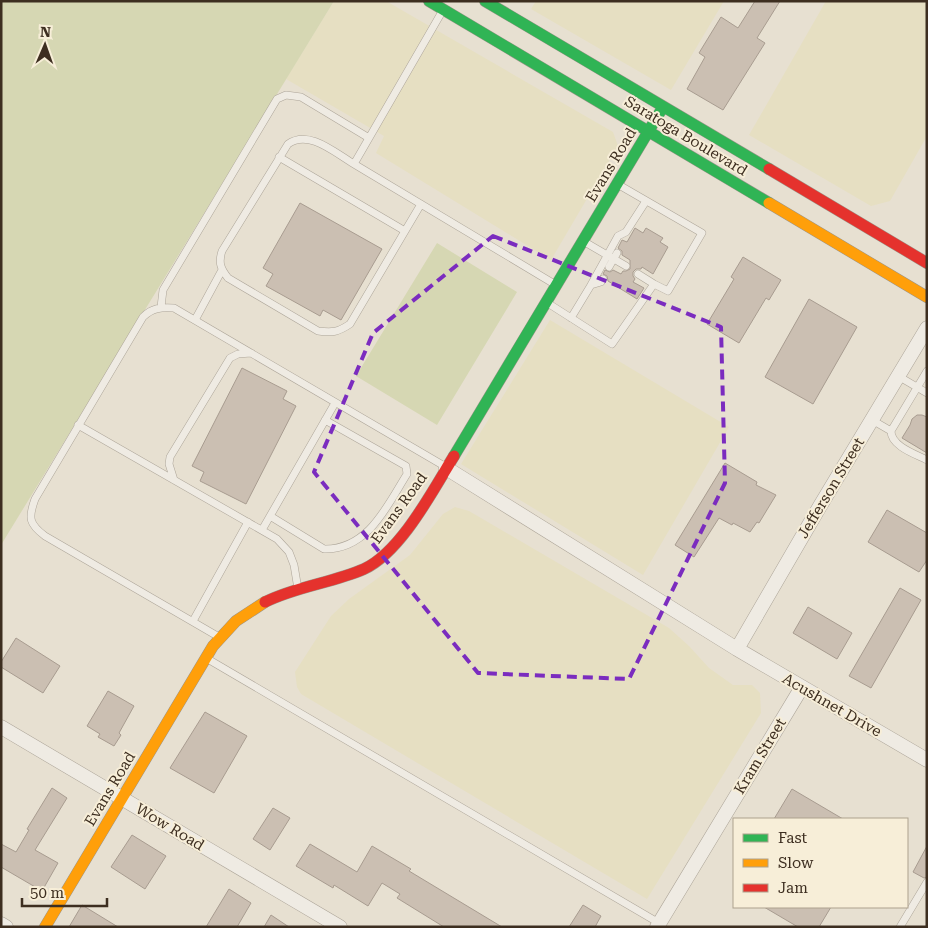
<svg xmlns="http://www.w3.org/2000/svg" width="928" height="928" viewBox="0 0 928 928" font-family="'Roboto Serif',serif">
	<rect width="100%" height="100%" fill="#e7e0d1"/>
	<path fill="#e6dfc2" d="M334,1H386L613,132L618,146L551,260L376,153L384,136L286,79Z
		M536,1H724L671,90L531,9Z
		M826,1H927V136L890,201L871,206L749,135Z
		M550,320L729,427L643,575L461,464Z
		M455,507L469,511L669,628L689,646L709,668L733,685H752L760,693L761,713L647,899L301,694L297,687L295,672L331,616L349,599L410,555L443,514Z"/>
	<path fill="#d6d7b3" d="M1,1H334L1,545Z
		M437,243L517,292L437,425L356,376Z"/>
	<path fill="#cbbfb2" stroke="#a89c90" d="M755,1H780L757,38L765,43L723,110L687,89L705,57L699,53L721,17L738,28Z
		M300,203L382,249L341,320L323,310L320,316L266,286L273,274L263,268Z
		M635,228L643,233L646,228L663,238L660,242L668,247L653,274L642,267L641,269H636L633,272V276L635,279L633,282L644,288L637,299L608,281L607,276L603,274L605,270L610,272L613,270L621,274L623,271H626L630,269V260L622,255V251L618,248L622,240L627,242Z
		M743,257L781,280L769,300L766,298L739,343L707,324L734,279L731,277Z
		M809,299L857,327L813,404L765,377Z
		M242,368L287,391L283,399L296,406L246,504L200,481L204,472L192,466Z
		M917,415H922L927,417V453L902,438L910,425L912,419Z
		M725,463L757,482L756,485L776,495L759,523L757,522L750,532L733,523L732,525L719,518L694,557L675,545Z
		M887,510L927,533V560L919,572L868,542Z
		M900,588L921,600L871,688L849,676Z
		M808,607L852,633L837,659L793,633Z
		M16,638L60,666L43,693L1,667V662Z
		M108,691L134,706L119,733L121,735L114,746L98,737L100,734L87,726Z
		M205,712L247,736L214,793L170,768Z
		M52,788L67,798L35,850L58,863L42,891L1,867V844L16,852L29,830L27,829Z
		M792,789L843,819H774Z
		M273,808L290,818L270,850L253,839Z
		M132,835L166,856L145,889L111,867Z
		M310,844L357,872L372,846L411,869L409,871L502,927H444L397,898L400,894L382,883L368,906L334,885L333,888L296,866Z
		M927,846V877L924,878L913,872Z
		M229,889L251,903L237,927H206Z
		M82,905L118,927H69Z
		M583,905L601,916L595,927H569Z
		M764,907H831L819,927H798Z
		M271,915L289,927H264Z"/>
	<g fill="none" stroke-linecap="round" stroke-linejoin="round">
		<defs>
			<path id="lane" d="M443,10L354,164L556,285
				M279,157L405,231
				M354,164C335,153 309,129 288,144L222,251C218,263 221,269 228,278L318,331C333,333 338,332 350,324L421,204
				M619,185L702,233L668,291L654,284
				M583,241L626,266
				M609,267L617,253
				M603,279L601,282L591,285L618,236L626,232L646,201
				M546,302L612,344L654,284L638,274
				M161,307L163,290L277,99L286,95L301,97L369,138
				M571,318L591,285
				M195,320L222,270
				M898,376L927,393
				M872,420L891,431L927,371
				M78,425L277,539L289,552L294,565L298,589
				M891,431C891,446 915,454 927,460
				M174,480L169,464L170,457L230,358L238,354L251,353
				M270,516L324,549C368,550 387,506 407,474L406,466L325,420
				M262,530L335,403
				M193,621L248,522
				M219,637L45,536C29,524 28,518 35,499L143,317C152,308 161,307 174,308L446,467
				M206,658L659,923
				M900,927L927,882"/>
			<path id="street" d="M446,468L737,649L927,760
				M737,649L820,506L927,328
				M1,727L340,927
				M1,924L6,927
				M657,927L802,687"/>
			<path id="fast" d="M429,1L769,203
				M485,1L769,169
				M454,456L663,107"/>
			<path id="slow" d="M769,203L927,297
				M45,927L213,646L236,621L265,602"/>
			<path id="jam" d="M769,169L927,263
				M265,602C297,586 332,583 364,569C401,552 433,490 454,456"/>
		</defs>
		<use href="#lane" stroke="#ada599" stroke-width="8"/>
		<use href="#street" stroke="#ada599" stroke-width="15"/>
		<use href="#fast" stroke="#9c958a" stroke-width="12"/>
		<use href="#slow" stroke="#9c958a" stroke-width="12"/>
		<use href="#jam" stroke="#9c958a" stroke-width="12"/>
		<use href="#lane" stroke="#efebe3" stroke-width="7"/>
		<use href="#street" stroke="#efebe3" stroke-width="14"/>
		<use href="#fast" stroke="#30b455" stroke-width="11"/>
		<use href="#slow" stroke="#ff9f0a" stroke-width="11"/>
		<use href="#jam" stroke="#e5322d" stroke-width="11"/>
	</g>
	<path fill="none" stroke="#7b2cbf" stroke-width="4" stroke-dasharray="10 6" stroke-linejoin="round" d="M493,236L721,327L725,483L629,679L478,673L314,472L373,333Z"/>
	<g text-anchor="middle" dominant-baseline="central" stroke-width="4" stroke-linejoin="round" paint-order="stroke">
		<g font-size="15" fill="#3d2e20" stroke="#f7eed8">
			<text transform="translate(686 136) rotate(31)">Saratoga Boulevard</text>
			<text transform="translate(611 165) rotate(-59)">Evans Road</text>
			<text transform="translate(831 488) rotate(-59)">Jefferson Street</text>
			<text transform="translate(399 508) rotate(-54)">Evans Road</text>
			<text transform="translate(832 705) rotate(30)">Acushnet Drive</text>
			<text transform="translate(760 756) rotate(-59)">Kram Street</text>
			<text transform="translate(110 789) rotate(-59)">Evans Road</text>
			<text transform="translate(170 827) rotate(31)">Wow Road</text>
		</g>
	</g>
	<rect width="928" height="928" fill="none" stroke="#3d2e20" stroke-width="5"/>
	<rect x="733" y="818" width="175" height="90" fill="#f7eed8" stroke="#ada18e"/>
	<rect x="743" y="834" width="25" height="8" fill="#30b455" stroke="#ada18e"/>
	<text x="778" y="843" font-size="15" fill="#3d2e20">Fast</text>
	<rect x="743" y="859" width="25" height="8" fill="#ff9f0a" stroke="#ada18e"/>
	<text x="778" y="868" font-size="15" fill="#3d2e20">Slow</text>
	<rect x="743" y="884" width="25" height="8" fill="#e5322d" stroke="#ada18e"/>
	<text x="778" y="893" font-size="15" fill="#3d2e20">Jam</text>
	<g transform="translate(45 45) rotate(2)" stroke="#f7eed8" stroke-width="4" paint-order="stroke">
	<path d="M0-4L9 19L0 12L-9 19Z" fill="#3d2e20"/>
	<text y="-8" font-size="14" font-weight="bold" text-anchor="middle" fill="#3d2e20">N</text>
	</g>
	<path d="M22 898v8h85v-8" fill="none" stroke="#3d2e20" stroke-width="2.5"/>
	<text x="30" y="898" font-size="15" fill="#3d2e20" stroke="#f7eed8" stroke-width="4" paint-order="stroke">50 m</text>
</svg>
